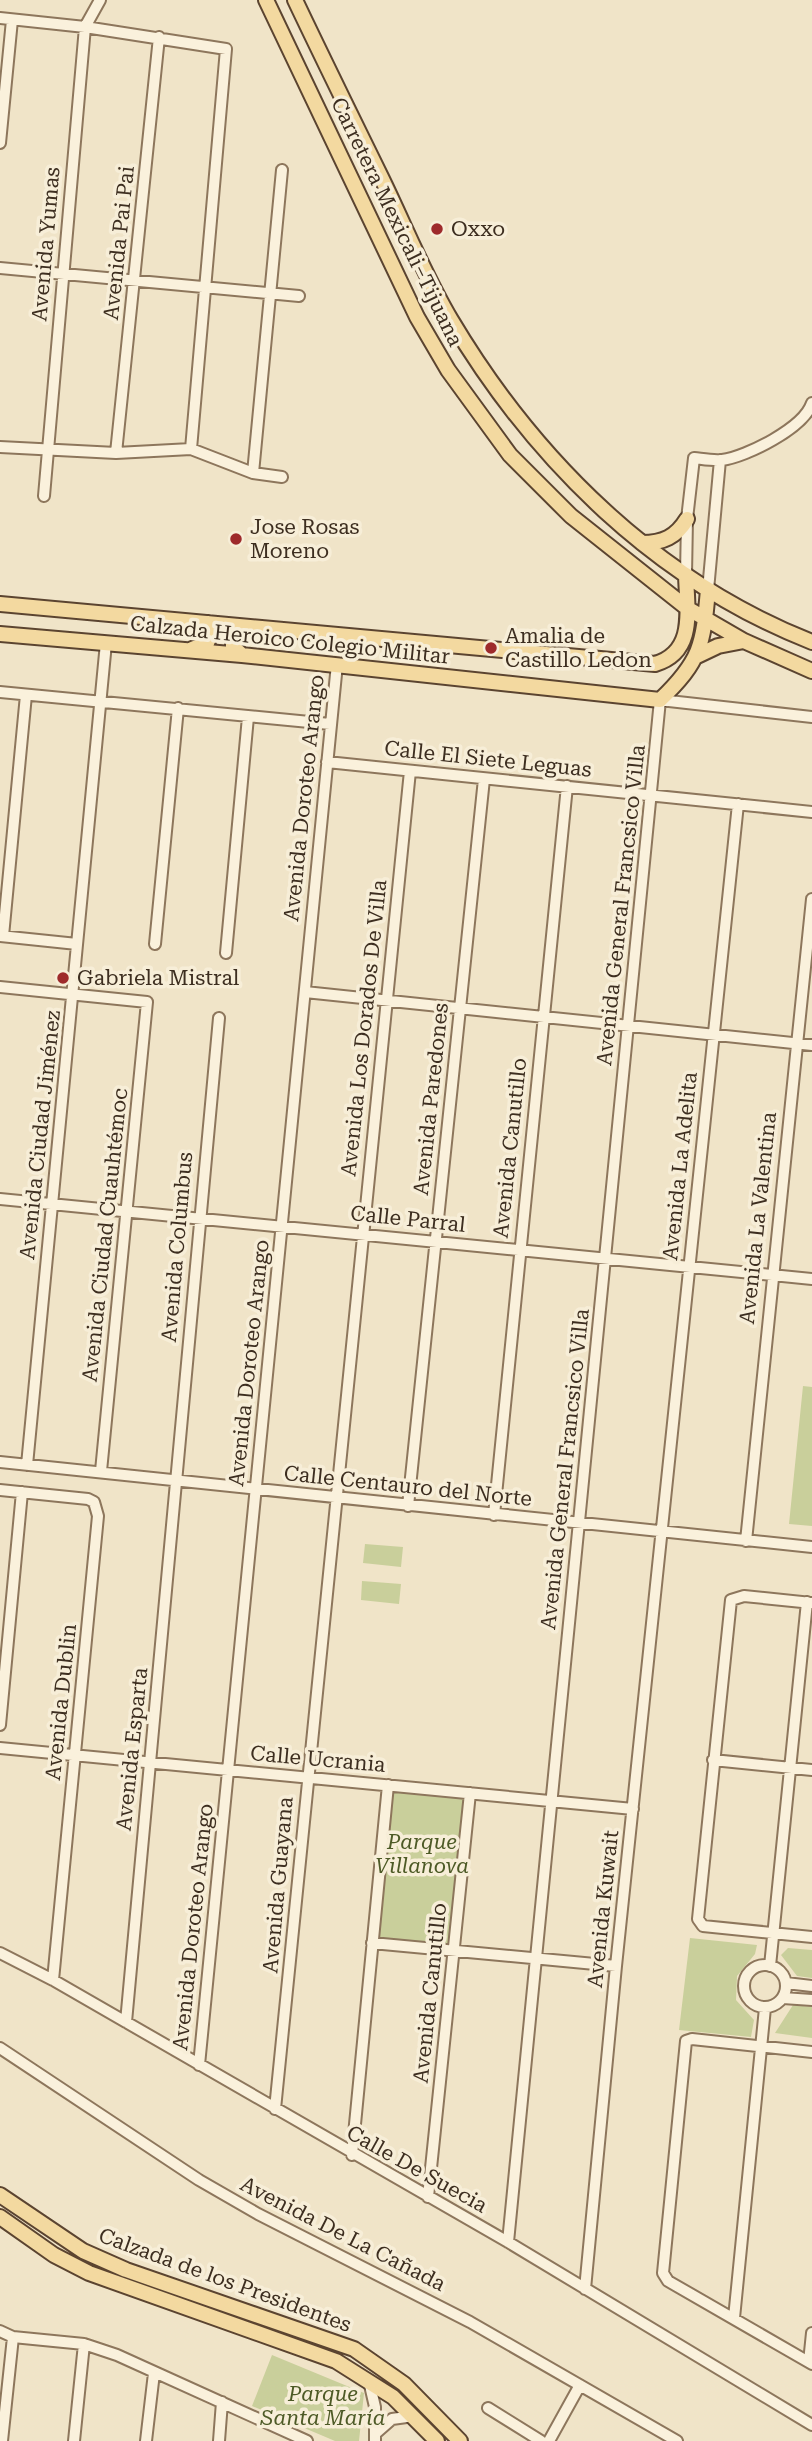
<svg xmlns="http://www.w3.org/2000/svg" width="812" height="2441" viewBox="0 0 812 2441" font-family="'Roboto Serif',serif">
	<rect width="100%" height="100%" fill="#f0e4c8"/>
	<path fill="#c9cf9b" d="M803,1386L812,1387V1526L789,1524Z
		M365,1544L403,1547L401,1567L363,1563Z
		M362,1581L401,1584L399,1604L361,1600Z
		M389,1786L468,1793L452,1950L373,1942Z
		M690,1938L757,1945L755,1954L737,1976L736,2000L754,2020L751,2037L679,2030Z
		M788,1948L812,1950V1978L797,1976L781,1955Z
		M793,2005L812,2007V2038L775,2033Z
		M272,2355L364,2393L359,2441H335L252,2406Z"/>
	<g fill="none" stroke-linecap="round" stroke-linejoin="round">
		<defs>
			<path id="minor" d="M0,18L85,27L226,49L191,449
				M0,143L12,20
				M0,268L299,296
				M0,447L116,453L191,449L253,473L282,477
				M116,453L159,37
				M253,473L282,170
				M44,496L85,27L100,0
				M686,575L687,519L694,458C703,459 713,461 722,460C746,457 804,428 812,403
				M708,590L720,460
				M0,692L330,724
				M327,762L812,812
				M0,936L77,944
				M3,936L26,695
				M155,944L178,708
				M226,953L248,717
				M0,987L147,1002L101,1471
				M305,992L812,1045
				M0,1199L812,1279
				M0,1462L812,1547
				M27,1465L106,643
				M0,1490L88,1499L94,1502L98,1516L53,1980
				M408,1506L484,779
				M494,1515L567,786
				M746,1541L812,899
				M812,1603L744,1596L731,1600L698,1919L703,1926L812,1937
				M0,1725L22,1492
				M0,1748L633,1809
				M713,1760L812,1770
				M372,1943L616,1966
				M0,1953L53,1980L508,2242L812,2425
				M744 1986a21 21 0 1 1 42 0a21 21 0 1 1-42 0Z
				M770,1966L807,1602
				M786,1983L812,1986
				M783,1998L812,2000
				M126,2022L219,1018
				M0,2048L199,2180L258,2214L470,2322L677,2441
				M812,2052L692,2039L686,2041L663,2273L668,2281L812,2364
				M199,2065L337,664
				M275,2109L410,771
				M352,2155L388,1785
				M428,2197L470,1793
				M508,2242L660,700L812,717
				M585,2289L616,1966L738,804
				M734,2318L765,2008
				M0,2331L13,2337L84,2344L117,2355L307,2441
				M809,2362L812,2333
				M369,2381L375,2407V2441
				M488,2408L541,2441
				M376,2433L392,2419L414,2416
				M2,2441L13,2337
				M74,2441L84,2344
				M146,2441L154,2373
				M219,2441L222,2402
				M549,2441L580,2385"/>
			<path id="major" d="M266,0L417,317L448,370L510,455L571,516L687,608L744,641L812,671
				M295,0C323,59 352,118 381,177C404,224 424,275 451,320C535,461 657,581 812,642
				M642,543C663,543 676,537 687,519
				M0,604L655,664C696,652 687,610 686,575
				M0,634L242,655L660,700C701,661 703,645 708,590
				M192,649L207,643L211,634L208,623
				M242,655L233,647V641L242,630L252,628
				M697,656L718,646L744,641
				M0,2195L83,2251L126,2270L354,2349L404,2384L460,2441
				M0,2217L54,2255L89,2273L336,2361L393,2397L437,2441"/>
		</defs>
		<use href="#minor" stroke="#8d765c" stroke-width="14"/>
		<use href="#major" stroke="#5b4430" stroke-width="18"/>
		<use href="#minor" stroke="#faf1dc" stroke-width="10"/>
		<use href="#major" stroke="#f3d9a0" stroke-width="14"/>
	</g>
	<g fill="#9e2a2b" stroke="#f7eed8" stroke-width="2.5">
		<circle cx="437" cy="229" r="7"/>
		<circle cx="236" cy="539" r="7"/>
		<circle cx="491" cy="648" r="7"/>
		<circle cx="63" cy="978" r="7"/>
	</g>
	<g text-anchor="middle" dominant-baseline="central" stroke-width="7" stroke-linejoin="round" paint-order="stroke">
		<g font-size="21" fill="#3d2e20" stroke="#f7eed8">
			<text transform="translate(397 222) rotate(64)">Carretera Mexicali–Tijuana</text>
			<text transform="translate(119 243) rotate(-84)">Avenida Pai Pai</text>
			<text transform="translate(46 244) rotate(-85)">Avenida Yumas</text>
			<text transform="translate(290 640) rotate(6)">Calzada Heroico Colegio Militar</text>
			<text transform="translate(488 759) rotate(6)">Calle El Siete Leguas</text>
			<text transform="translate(304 798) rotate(-84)">Avenida Doroteo Arango</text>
			<text transform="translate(621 905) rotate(-84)">Avenida General Francsico Villa</text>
			<text transform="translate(364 1028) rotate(-84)">Avenida Los Dorados De Villa</text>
			<text transform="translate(431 1099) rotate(-84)">Avenida Paredones</text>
			<text transform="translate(40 1135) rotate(-84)">Avenida Ciudad Jiménez</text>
			<text transform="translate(510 1148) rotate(-84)">Avenida Canutillo</text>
			<text transform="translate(680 1166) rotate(-84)">Avenida La Adelita</text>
			<text transform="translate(758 1218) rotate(-84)">Avenida La Valentina</text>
			<text transform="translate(408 1219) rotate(6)">Calle Parral</text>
			<text transform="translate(105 1235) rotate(-84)">Avenida Ciudad Cuauhtémoc</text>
			<text transform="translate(177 1247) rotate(-85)">Avenida Columbus</text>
			<text transform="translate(249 1363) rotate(-84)">Avenida Doroteo Arango</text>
			<text transform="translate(565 1469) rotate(-84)">Avenida General Francsico Villa</text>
			<text transform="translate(408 1486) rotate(6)">Calle Centauro del Norte</text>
			<text transform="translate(61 1702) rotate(-84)">Avenida Dublin</text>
			<text transform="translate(132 1749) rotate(-84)">Avenida Esparta</text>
			<text transform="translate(318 1759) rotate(5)">Calle Ucrania</text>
			<text transform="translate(278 1885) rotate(-85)">Avenida Guayana</text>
			<text transform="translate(603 1909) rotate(-84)">Avenida Kuwait</text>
			<text transform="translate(193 1927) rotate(-84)">Avenida Doroteo Arango</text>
			<text transform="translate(430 1993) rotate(-84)">Avenida Canutillo</text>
			<text transform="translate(417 2169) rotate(29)">Calle De Suecia</text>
			<text transform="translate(343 2234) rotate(27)">Avenida De La Cañada</text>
			<text transform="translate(225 2280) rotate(20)">Calzada de los Presidentes</text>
		</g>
		<g font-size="21" fill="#3d2e20" stroke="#f7eed8" text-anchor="start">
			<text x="451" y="229">Oxxo</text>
			<text x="250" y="527">Jose Rosas<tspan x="250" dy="24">Moreno</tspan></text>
			<text x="505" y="636">Amalia de<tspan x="505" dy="24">Castillo Ledon</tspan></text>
			<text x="77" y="978">Gabriela Mistral</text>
		</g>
		<g font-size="21" font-style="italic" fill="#4d5a26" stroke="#f7eed8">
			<text x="422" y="1842">Parque<tspan x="422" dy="24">Villanova</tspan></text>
			<text x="323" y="2394">Parque<tspan x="323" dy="24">Santa María</tspan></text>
		</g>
	</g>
</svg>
